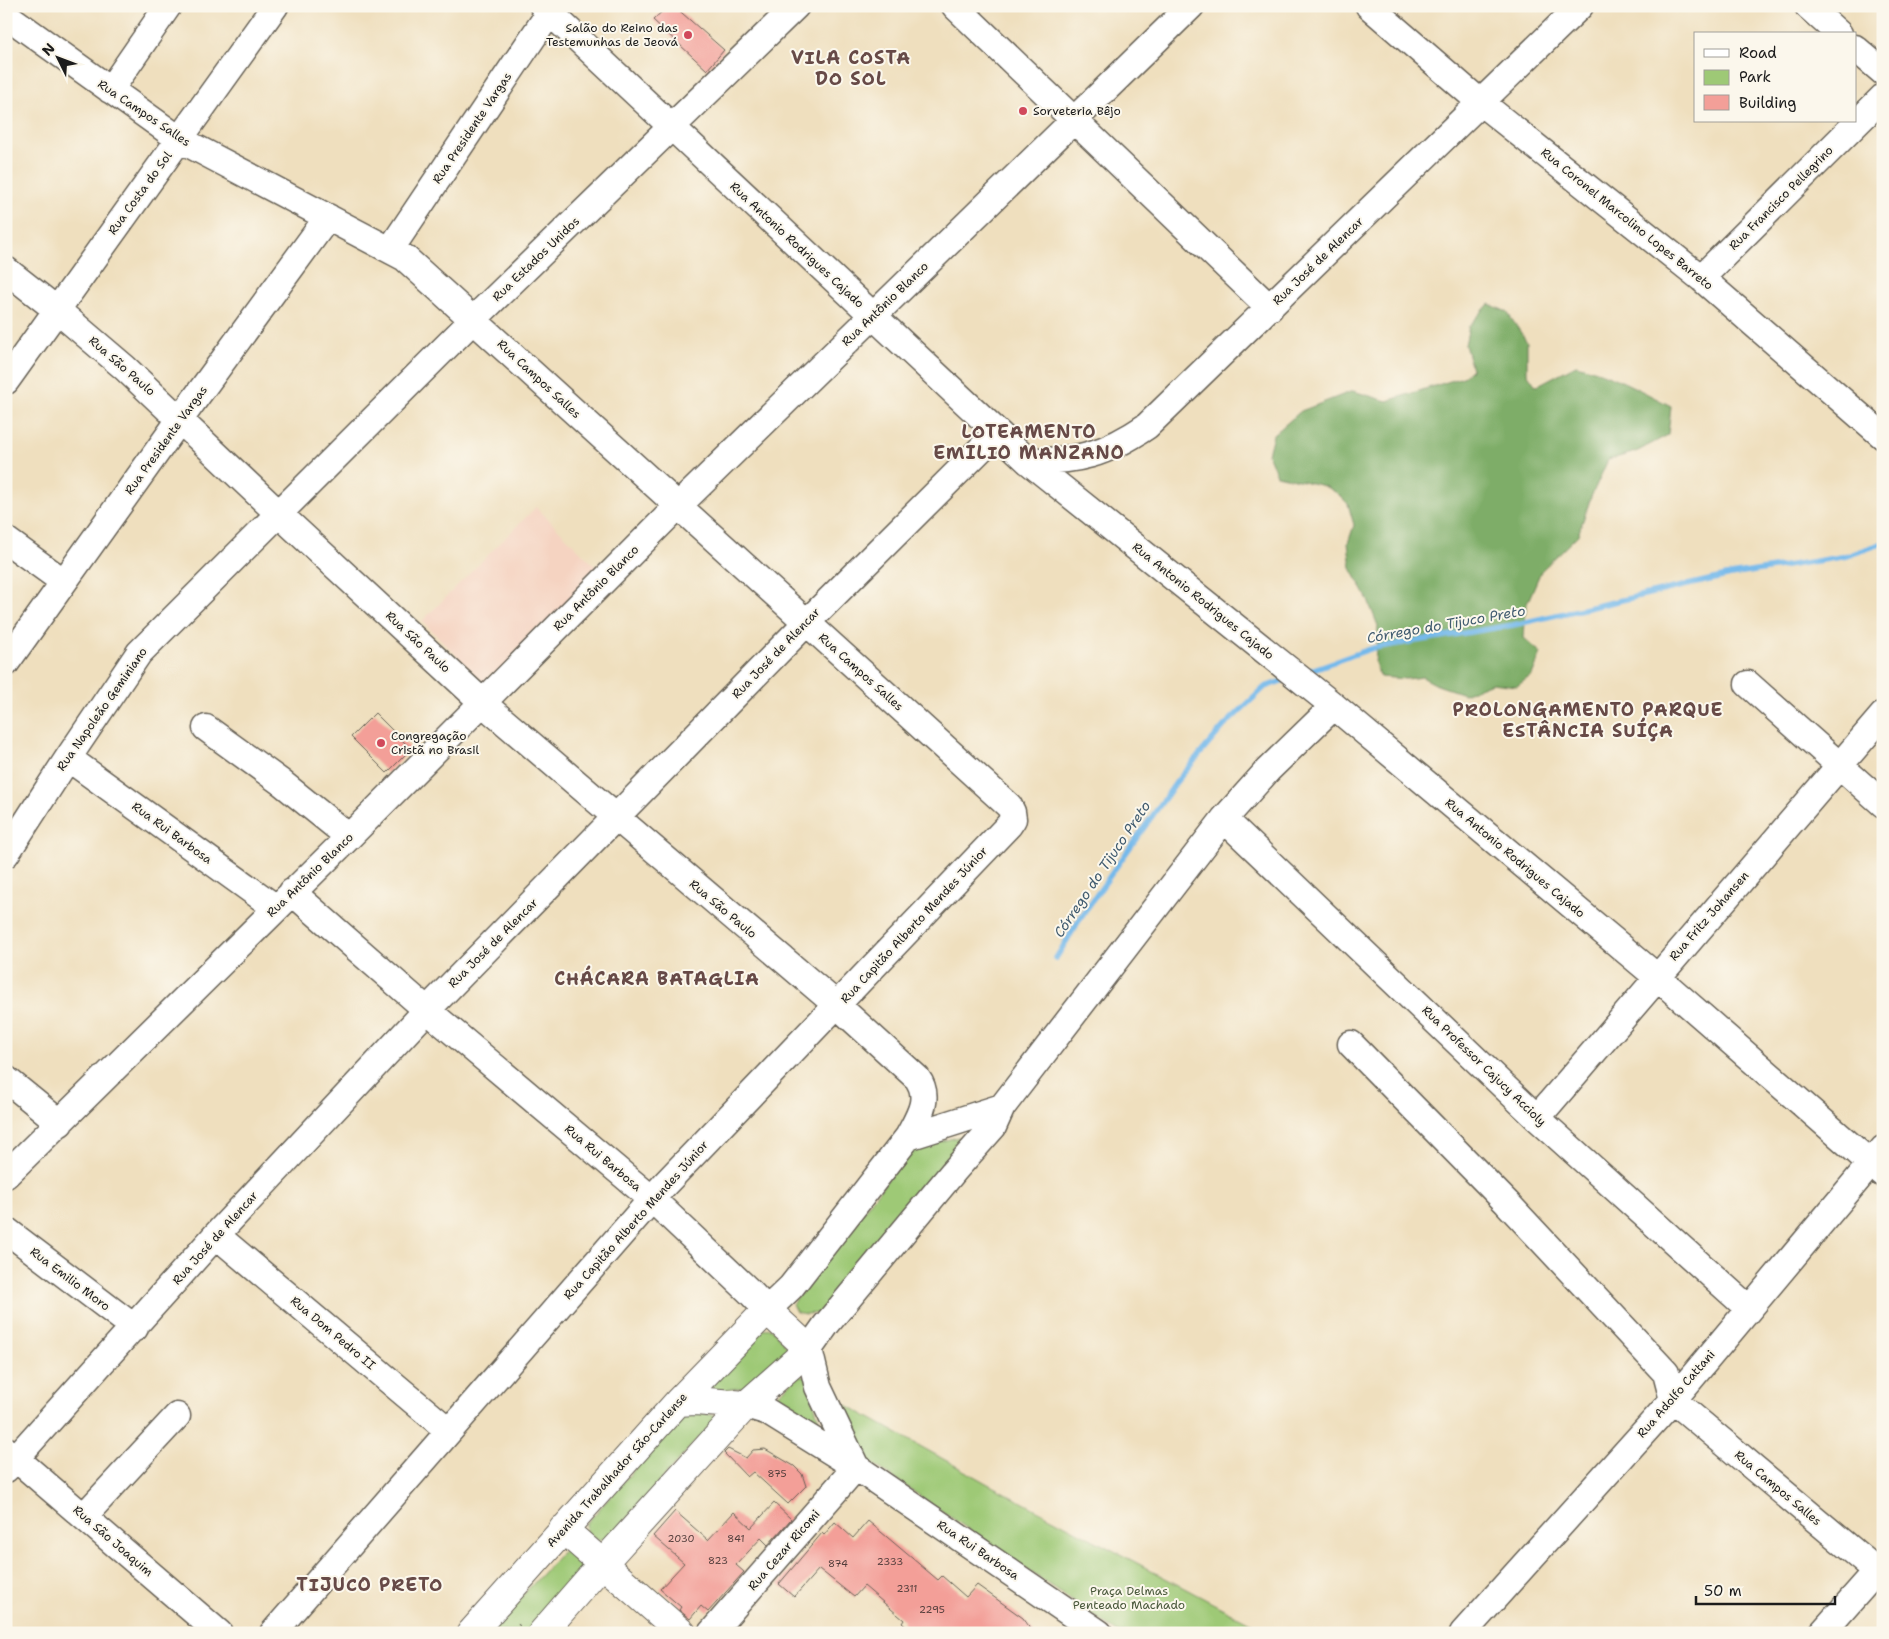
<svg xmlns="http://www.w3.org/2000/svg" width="1889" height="1639" viewBox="0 0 1889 1639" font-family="'Shantell Sans',sans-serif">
	<rect width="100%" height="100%" fill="#fbf7ec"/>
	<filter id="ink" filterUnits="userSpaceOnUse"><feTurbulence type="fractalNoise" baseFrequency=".02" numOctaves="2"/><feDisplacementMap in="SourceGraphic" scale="10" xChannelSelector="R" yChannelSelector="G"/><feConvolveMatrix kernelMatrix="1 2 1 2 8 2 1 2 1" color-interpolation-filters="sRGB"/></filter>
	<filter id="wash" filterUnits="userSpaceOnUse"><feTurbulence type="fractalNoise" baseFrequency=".0096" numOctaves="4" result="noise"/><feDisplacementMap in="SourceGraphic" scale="20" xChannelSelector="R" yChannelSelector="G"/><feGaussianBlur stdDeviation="1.12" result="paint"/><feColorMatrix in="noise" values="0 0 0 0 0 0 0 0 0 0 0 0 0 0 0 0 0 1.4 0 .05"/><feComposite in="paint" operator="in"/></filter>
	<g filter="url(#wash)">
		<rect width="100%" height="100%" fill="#efdfbe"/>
		<path fill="#f5d3c1" d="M536,507L600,571L486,685L422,621Z"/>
		<path fill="#9ec976" stroke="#5d7249" d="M958,1137L962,1138V1141L823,1313L805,1314L796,1312L792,1304L911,1149Z
			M771,1328L788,1348L786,1352L749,1387L710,1391L705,1387L764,1329Z
			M799,1376L806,1377L823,1433L774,1402L776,1396Z
			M834,1398L988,1484L1269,1633H1119L859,1454Z
			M695,1412L718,1416L612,1535L600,1540L586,1535V1524L674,1425Z
			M565,1549L582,1561L581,1572L526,1633L490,1631Z"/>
		<path fill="#7ead67" stroke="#4d6442" d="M1489,304L1507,312L1527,342V373L1536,386L1576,365C1609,372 1641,391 1671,406L1668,435L1636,452L1608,460L1591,497L1578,535L1541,571L1526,606L1524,638L1541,653L1532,675L1517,686L1492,683L1464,694L1437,685L1422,677L1406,679L1380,677L1375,663L1378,626L1367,598L1351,568L1348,543L1354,525L1348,504L1337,493L1324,486L1277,475L1268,454L1273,435L1301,411L1353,391L1387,401L1463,377L1472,369L1465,345L1469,326Z"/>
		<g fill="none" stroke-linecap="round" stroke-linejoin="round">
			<path stroke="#75b9eb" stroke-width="5.5" d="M1305,672L1373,648L1513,625L1731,575L1847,556L1883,543
				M1056,958L1083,914L1177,781L1224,726L1265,687L1287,679"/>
		</g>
		<g id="blocks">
			<path fill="#f39f98" d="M668,6H674L724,50L707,70L653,20Z
				M375,713L411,749L387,773L351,737Z
				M728,1449L746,1458L753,1450L765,1449L794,1466L802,1474L806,1486L788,1504L753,1472L747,1477L724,1453Z
				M774,1503L791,1519L768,1545L761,1538L736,1565L744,1572L708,1612L701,1606L690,1619L679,1610L681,1607L660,1589L684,1563L653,1536L675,1511L708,1540L734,1512L751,1528Z
				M868,1521L938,1580L942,1576L966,1597L977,1585L1023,1618L1034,1633H913L902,1623L904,1620L864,1586L854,1597L819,1569L794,1597L779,1584L822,1533L824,1535L835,1522L853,1538Z"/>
		</g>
	</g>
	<g filter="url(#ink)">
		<use href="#blocks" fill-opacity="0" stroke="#666055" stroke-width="1"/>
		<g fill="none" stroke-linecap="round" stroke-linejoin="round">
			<defs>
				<path id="minor" d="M543,6L1028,461L1334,706L1657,977L1883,1174
					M955,6L1270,308
					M1369,6L1480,102L1701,278L1883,436
					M1808,6L1839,34
					M6,15L179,139L405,258L1009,806L1012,812L1013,819L1009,825L665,1184L273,1633
					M1855,48L1883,72
					M110,90L168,6
					M390,250L554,6
					M6,270L57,310L125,368L278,513L493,712L838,1006L917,1078C932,1098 918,1118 908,1137L791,1287L767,1310L750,1292L653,1200L427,1010L292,892
					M1701,278L1883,97
					M6,381L275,6
					M1028,461C1077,462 1106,454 1147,426L1580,6
					M6,540L64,582
					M6,663L189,407L328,217
					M1748,684L1883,804
					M206,728L282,783L349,837
					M68,758L276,908
					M1224,819L1537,1118L1748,1308
					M6,854L68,758L139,653L482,311L796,6
					M1351,1044L1507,1203L1666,1373L1673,1400L1883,1576
					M6,1079L60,1123
					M1537,1118L1883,715
					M908,1137L1002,1107
					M6,1175L349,837L678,506L1191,6
					M6,1230L135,1328
					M216,1235L449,1431
					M746,1405L766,1411L856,1467L1099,1633
					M6,1450L219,1633
					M856,1467L818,1387L809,1349L826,1325L954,1171L993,1127L1002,1107L1224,819L1268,770L1334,706
					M6,1469L216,1235L427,1010L807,622L997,433
					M84,1516L177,1416
					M711,1633L856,1467
					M1463,1633L1673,1400L1883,1149
					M1822,1633L1883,1564"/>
				<path id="major" d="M678,1402L695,1401L746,1405
					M563,1529L682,1633
					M471,1633L678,1402L767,1310L809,1349L746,1405L603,1563L542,1633"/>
			</defs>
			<use href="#minor" stroke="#666055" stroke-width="29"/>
			<use href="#major" stroke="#666055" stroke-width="30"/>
			<path stroke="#666055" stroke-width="3" stroke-dasharray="1 4" stroke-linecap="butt" d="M512,1633L521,1622"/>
			<use href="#minor" stroke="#fff" stroke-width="26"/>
			<use href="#major" stroke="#fff" stroke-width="28"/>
		</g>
	</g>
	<g fill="#d1495b" stroke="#fbf7ec" stroke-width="2">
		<circle cx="688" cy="35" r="5"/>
		<circle cx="1023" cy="111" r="5"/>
		<circle cx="381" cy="743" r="5"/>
	</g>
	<g text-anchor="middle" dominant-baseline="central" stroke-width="4" stroke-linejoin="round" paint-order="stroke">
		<g font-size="10" fill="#523d3b">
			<text x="777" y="1473">875</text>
			<text x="681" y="1538">2030</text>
			<text x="736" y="1538">841</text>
			<text x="718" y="1560">823</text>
			<text x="890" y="1561">2333</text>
			<text x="838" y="1563">874</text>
			<text x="907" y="1588">2311</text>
			<text x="932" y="1609">2295</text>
		</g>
		<g font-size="12" fill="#1c1c1c" stroke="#fbf7ec" text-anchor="start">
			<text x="678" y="28" text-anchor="end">Salão do Reino das<tspan x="678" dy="14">Testemunhas de Jeová</tspan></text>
			<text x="1033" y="111">Sorveteria Bêjo</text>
			<text x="391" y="736">Congregação<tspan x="391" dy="14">Cristã no Brasil</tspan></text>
		</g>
		<g font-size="12" fill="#1c1c1c" stroke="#fbf7ec">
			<text transform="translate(144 113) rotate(34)">Rua Campos Salles</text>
			<text transform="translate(472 128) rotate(-56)">Rua Presidente Vargas</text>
			<text transform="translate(140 193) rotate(-54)">Rua Costa do Sol</text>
			<text transform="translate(1781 198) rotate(-45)">Rua Francisco Pellegrino</text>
			<text transform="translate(1627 219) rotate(39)">Rua Coronel Marcolino Lopes Barreto</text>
			<text transform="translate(797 245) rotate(43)">Rua Antonio Rodrigues Cajado</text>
			<text transform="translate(536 259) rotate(-44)">Rua Estados Unidos</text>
			<text transform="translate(1318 261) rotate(-44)">Rua José de Alencar</text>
			<text transform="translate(885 304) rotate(-44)">Rua Antônio Blanco</text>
			<text transform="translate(122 366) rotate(41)">Rua São Paulo</text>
			<text transform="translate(539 379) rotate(43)">Rua Campos Salles</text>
			<text transform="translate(166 440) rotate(-54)">Rua Presidente Vargas</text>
			<text transform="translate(596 588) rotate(-45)">Rua Antônio Blanco</text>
			<text transform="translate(1203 601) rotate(39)">Rua Antonio Rodrigues Cajado</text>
			<text transform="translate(418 642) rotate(43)">Rua São Paulo</text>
			<text transform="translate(776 653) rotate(-46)">Rua José de Alencar</text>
			<text transform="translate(861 672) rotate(42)">Rua Campos Salles</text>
			<text transform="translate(102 709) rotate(-55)">Rua Napoleão Geminiano</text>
			<text transform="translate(172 833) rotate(36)">Rua Rui Barbosa</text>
			<text transform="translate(1515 858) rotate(40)">Rua Antonio Rodrigues Cajado</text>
			<text transform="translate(310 875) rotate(-44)">Rua Antônio Blanco</text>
			<text transform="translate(723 909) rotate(40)">Rua São Paulo</text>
			<text transform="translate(1709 916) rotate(-49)">Rua Fritz Johansen</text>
			<text transform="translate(914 925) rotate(-47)">Rua Capitão Alberto Mendes Júnior</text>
			<text transform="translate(493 943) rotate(-45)">Rua José de Alencar</text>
			<text transform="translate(1484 1066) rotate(44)">Rua Professor Cajucy Accioly</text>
			<text transform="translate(603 1158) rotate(40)">Rua Rui Barbosa</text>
			<text transform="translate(636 1220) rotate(-48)">Rua Capitão Alberto Mendes Júnior</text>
			<text transform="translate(215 1238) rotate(-48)">Rua José de Alencar</text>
			<text transform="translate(70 1279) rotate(37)">Rua Emilio Moro</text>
			<text transform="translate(333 1333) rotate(40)">Rua Dom Pedro II</text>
			<text transform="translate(1676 1394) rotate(-49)">Rua Adolfo Cattani</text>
			<text transform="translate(617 1470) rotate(-48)">Avenida Trabalhador São-Carlense</text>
			<text transform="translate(1778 1488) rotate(40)">Rua Campos Salles</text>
			<text transform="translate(113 1541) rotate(41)">Rua São Joaquim</text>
			<text transform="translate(784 1550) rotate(-49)">Rua Cezar Ricomi</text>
			<text transform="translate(978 1550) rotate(34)">Rua Rui Barbosa</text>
		</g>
		<g font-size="12" fill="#4a593c" stroke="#fbf7ec">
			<text x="1129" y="1591">Praça Delmas<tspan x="1129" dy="14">Penteado Machado</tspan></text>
		</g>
		<g font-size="14" font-style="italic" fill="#405b6f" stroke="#fbf7ec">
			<text transform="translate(1446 624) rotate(-10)">Córrego do Tijuco Preto</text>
			<text transform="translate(1102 869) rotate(-56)">Córrego do Tijuco Preto</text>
		</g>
		<g font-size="18" font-weight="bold" letter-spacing="1" fill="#674a47" stroke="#fbf7ec">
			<text x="851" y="58">VILA COSTA<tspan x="851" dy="21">DO SOL</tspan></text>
			<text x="1029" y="432">LOTEAMENTO<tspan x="1029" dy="21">EMILIO MANZANO</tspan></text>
			<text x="1588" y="710">PROLONGAMENTO PARQUE<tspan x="1588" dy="21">ESTÂNCIA SUÍÇA</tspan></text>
			<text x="657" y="979">CHÁCARA BATAGLIA</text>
			<text x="370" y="1585">TIJUCO PRETO</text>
		</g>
	</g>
	<rect width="1889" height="1639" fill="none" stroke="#fbf7ec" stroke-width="25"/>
	<rect x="1694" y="32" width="162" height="90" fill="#fbf7ec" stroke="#a29f99"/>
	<rect x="1704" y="49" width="25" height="8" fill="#ffffff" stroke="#a29f99"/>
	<text x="1739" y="58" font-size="15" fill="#1c1c1c">Road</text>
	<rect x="1704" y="70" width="25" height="15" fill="#9ec976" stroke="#a29f99"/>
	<text x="1739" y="82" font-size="15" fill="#1c1c1c">Park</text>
	<rect x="1704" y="95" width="25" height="15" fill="#f39f98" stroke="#a29f99"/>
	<text x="1739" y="108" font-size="15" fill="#1c1c1c">Building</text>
	<g transform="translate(58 58) rotate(312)" stroke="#fbf7ec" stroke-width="4" paint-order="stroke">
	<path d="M0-4L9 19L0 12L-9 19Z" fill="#1c1c1c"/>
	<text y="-8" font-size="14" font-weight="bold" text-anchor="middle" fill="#1c1c1c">N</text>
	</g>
	<path d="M1696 1596v8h139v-8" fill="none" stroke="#1c1c1c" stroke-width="2.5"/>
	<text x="1704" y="1596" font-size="15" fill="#1c1c1c" stroke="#fbf7ec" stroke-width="4" paint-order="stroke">50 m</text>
</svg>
